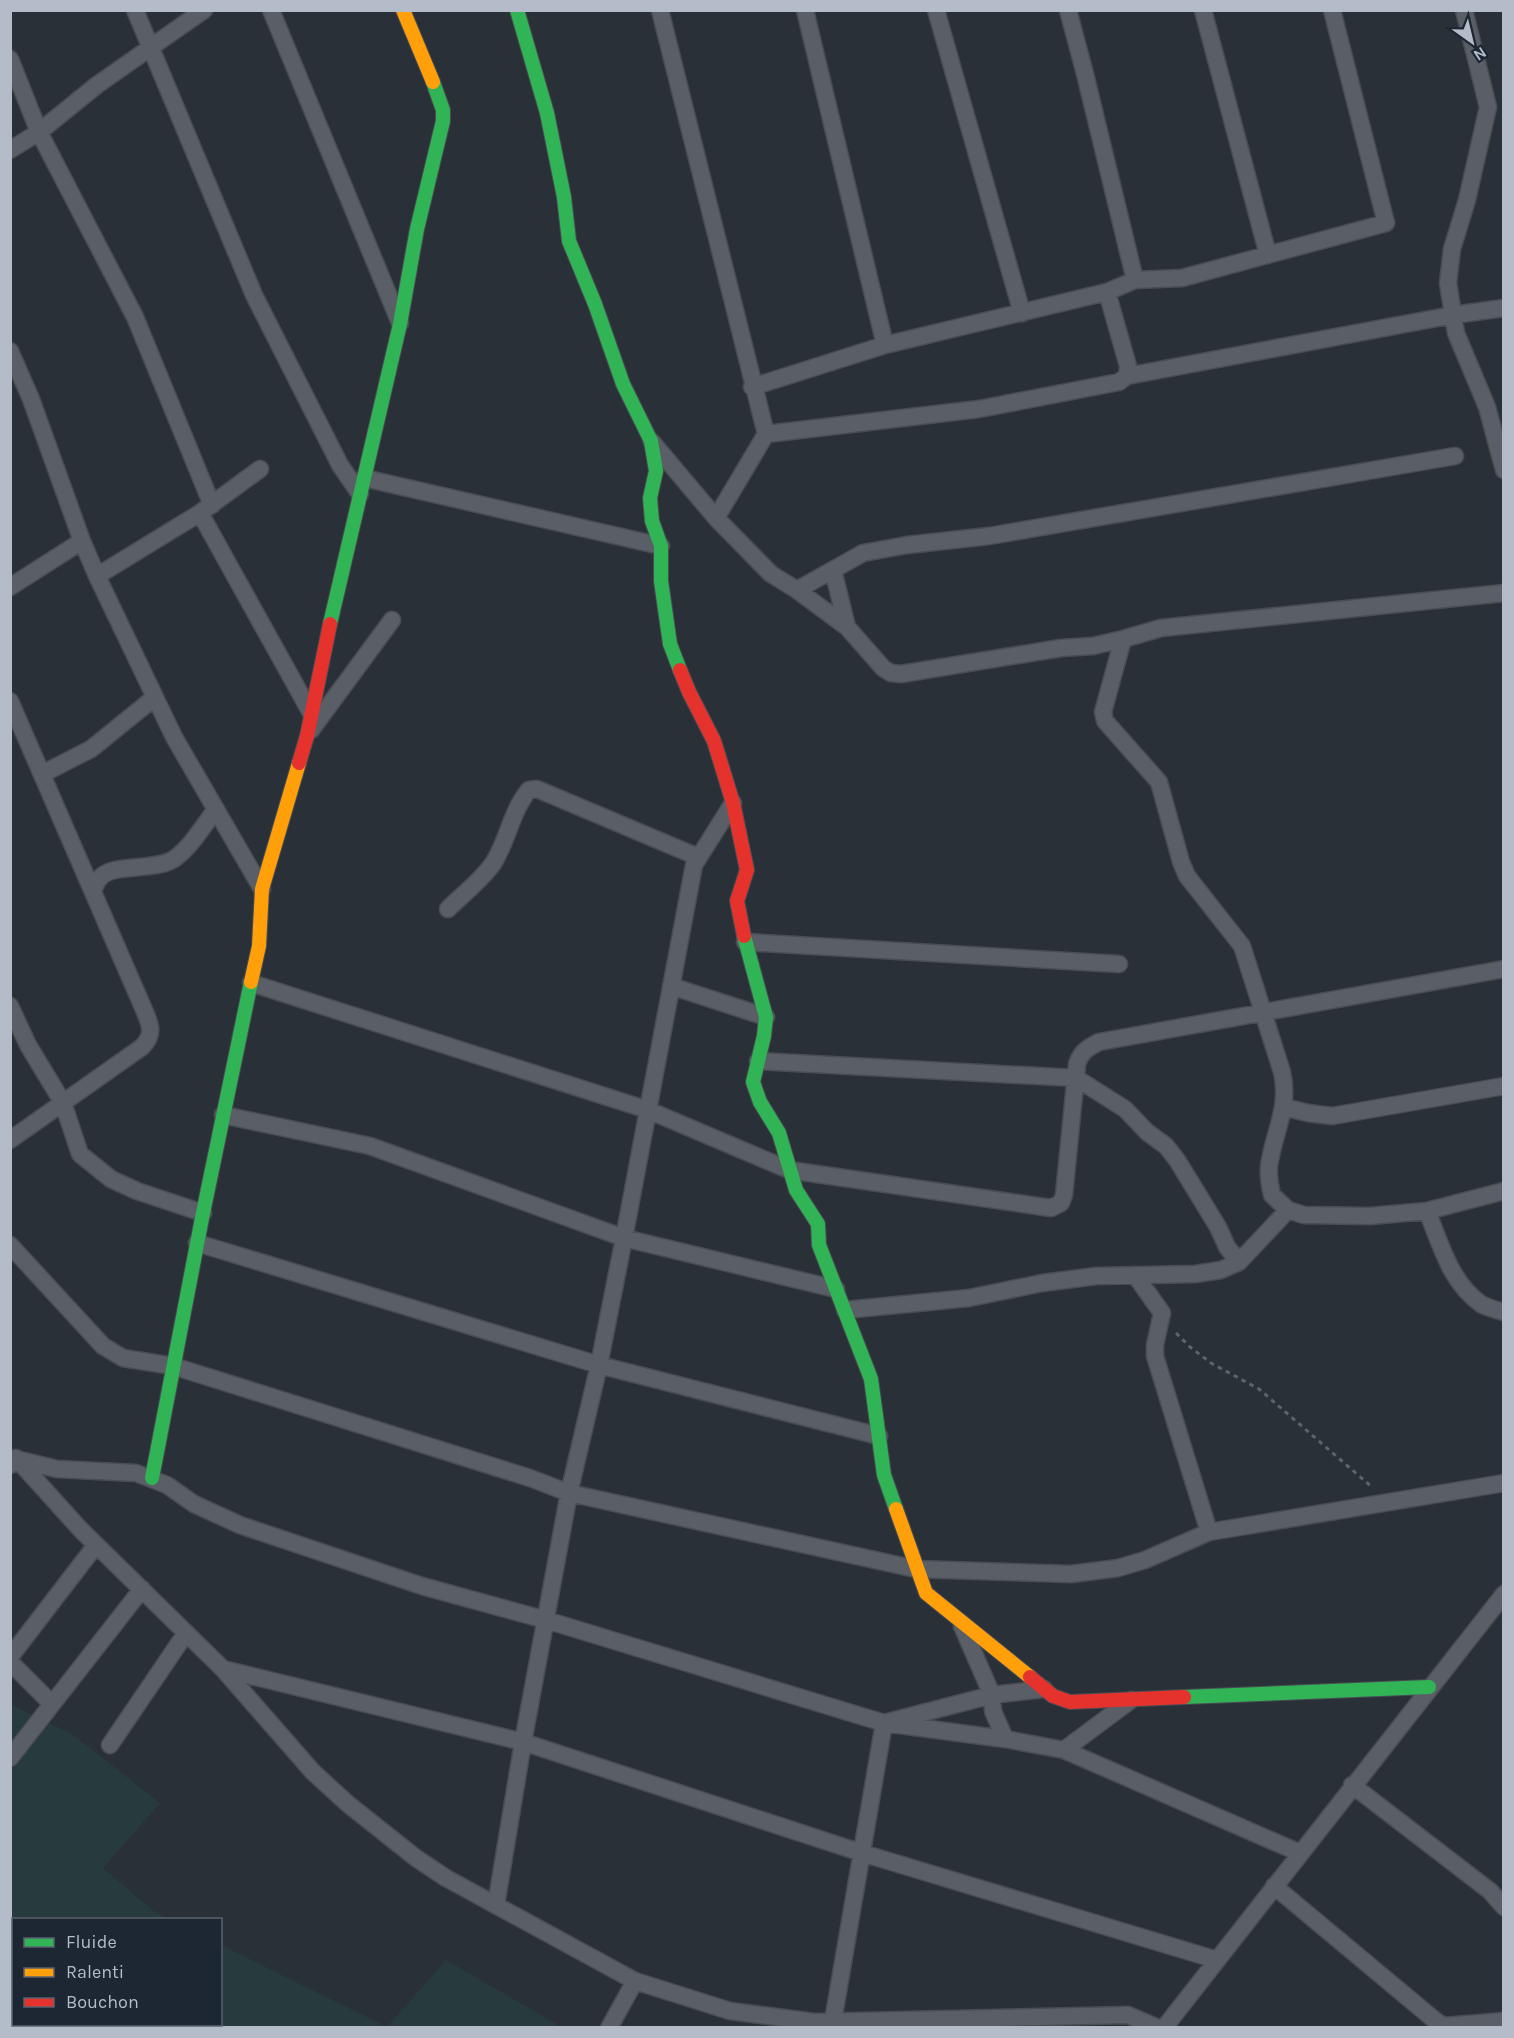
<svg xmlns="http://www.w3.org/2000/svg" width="1514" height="2038" viewBox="0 0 1514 2038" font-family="Karla,sans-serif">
	<rect width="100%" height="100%" fill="#2a3038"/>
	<path fill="#273a3e" d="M10,1704L72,1734L160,1803L103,1868L156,1913L169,1919L14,1920V2024H220L221,1945L387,2027L446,1960L560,2026V2027H11Z"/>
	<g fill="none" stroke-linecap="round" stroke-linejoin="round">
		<path stroke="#384963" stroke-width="5" d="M10,1952L14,1953
			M216,2024L221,2028"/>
		<defs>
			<path id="street" d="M135,10L254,295L340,465L360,494
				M271,10L400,323
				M660,10L766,434L716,518
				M805,10L885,345
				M936,10L1022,313
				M1068,10L1085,74L1135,280
				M1203,10L1268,255
				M1464,10L1488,107L1467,200L1452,249L1448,283L1456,333L1487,407L1504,470
				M10,59L39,132L135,317L212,505
				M10,150L39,132L97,85L204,10
				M10,351L31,399L82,541L97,576L174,737L262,889
				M1127,376L1453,315L1504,308
				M752,387L885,345L1107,292L1135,280L1182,278L1386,223L1332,10
				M766,434L979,409L1119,382L1127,376L1128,366L1107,292
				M652,442L716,518L771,574L797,590L847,627L883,668L891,673L901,674L1061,648L1093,646L1123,639L1161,628L1504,593
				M364,478L661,546
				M200,513L311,713
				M833,570L847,627
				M97,576L200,513L260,469
				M10,587L82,541
				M797,590L863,553L907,545L989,536L1455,456
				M1123,639L1103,712L1105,721L1159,782L1181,862L1187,876L1242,946L1282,1072C1290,1108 1274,1131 1269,1166C1268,1176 1270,1186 1272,1195L1288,1210L1304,1215L1370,1216L1427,1211L1504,1191
				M10,701L145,1012C151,1026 154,1035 142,1047L10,1140
				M311,730L392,620
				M42,774L91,749L154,698
				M93,891C95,887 96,882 99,879C111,862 154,872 174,859C191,847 204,825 216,809
				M448,909C462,895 484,878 494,862C508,839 512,810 529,790L537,789L698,857
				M745,942L1119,964
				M251,983L648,1110L789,1170L1051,1208L1061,1203L1064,1195L1077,1064C1081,1052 1087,1048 1099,1042L1504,969
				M671,986L766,1017
				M10,1006L28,1045L63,1103L80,1154L111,1179L137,1191L203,1213
				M758,1061L1076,1078L1125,1109L1147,1132L1166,1146L1177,1160L1218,1227L1227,1247L1239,1262
				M1284,1107L1308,1113L1332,1116L1504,1086
				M223,1115L370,1146L624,1238L836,1289
				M1427,1211C1441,1245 1450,1282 1481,1304C1488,1308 1496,1310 1504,1312
				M197,1243L599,1365L879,1436
				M10,1245L103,1346L123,1358L173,1366L530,1478L569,1493L916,1569L1071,1574L1118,1568L1145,1560L1209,1532L1504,1483
				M1135,1275L1162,1313L1155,1345V1356L1209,1532
				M845,1310L969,1298L1042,1283L1096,1276L1195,1274L1221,1270L1239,1262L1288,1210
				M16,1458L81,1530L223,1669L313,1772L348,1804L416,1858L446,1878L635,1981L730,2011L814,2022L1128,2015L1158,2028
				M10,1465L16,1459L57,1469L136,1473L167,1485L194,1504L240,1525L422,1586L546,1620L884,1723L1005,1739L1064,1750L1300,1853
				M962,1626L992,1695L993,1711L1005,1739
				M10,1657L96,1545
				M10,1662L52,1704
				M223,1669L523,1742L862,1853L1217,1960
				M110,1745L186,1633
				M1064,1750L1131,1700
				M10,1758L142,1589
				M1352,1785L1490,1891L1504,1907
				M1274,1886L1437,2022L1444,2026L1504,2021
				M496,1905L523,1742L569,1493L599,1365L624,1238L694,865L733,803
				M833,2021L884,1723L992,1695L1044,1689
				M609,2028L635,1981
				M1164,2028L1504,1594"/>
			<path id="fast" d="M517,10L547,113L564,197L569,241L595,304L623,384L651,441L656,471L650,498L652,521L661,546V581L670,644L680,670
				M330,624L400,324L417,229L443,121V110L433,82
				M744,936L766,1017L764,1036L753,1082L760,1102L779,1133L796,1190L818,1224L819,1245L871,1379L884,1475L896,1509
				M152,1478L203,1213L251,982
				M1184,1697L1429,1687"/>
			<path id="slow" d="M403,10L433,82
				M251,982L259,946L262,889L299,763
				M896,1509L926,1593L1030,1677"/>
			<path id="jam" d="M680,670L689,692L714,741L733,803L747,870L737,901L744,936
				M299,763L307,736L330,624
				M1030,1677L1053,1696L1070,1702L1184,1697"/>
		</defs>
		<use href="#street" stroke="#484c53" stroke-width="19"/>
		<use href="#fast" stroke="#484c53" stroke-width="16"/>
		<use href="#slow" stroke="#484c53" stroke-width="16"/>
		<use href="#jam" stroke="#484c53" stroke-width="16"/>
		<path stroke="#5d636a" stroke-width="3" stroke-dasharray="4.5 4.5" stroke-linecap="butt" d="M1176,1333L1190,1347L1211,1363L1259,1389L1373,1488"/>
		<use href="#street" stroke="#5a5e66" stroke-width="16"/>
		<use href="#fast" stroke="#30b455" stroke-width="14"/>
		<use href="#slow" stroke="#ff9f0a" stroke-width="14"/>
		<use href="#jam" stroke="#e5322d" stroke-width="14"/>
	</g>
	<rect width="1514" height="2038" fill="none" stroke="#b4bcc9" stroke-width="24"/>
	<rect x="12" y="1918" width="210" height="108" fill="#1d2633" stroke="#59626f" stroke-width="1.5"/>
	<rect x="24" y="1938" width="30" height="9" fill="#30b455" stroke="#59626f" stroke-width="1.5"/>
	<text x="66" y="1948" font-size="18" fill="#b4bcc9">Fluide</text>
	<rect x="24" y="1968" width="30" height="9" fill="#ff9f0a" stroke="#59626f" stroke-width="1.5"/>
	<text x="66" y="1978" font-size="18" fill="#b4bcc9">Ralenti</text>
	<rect x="24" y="1998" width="30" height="9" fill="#e5322d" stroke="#59626f" stroke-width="1.5"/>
	<text x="66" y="2008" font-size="18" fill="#b4bcc9">Bouchon</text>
	<g transform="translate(1472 42) rotate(146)" stroke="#1d2633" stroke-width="4.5" paint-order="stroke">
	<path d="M0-4.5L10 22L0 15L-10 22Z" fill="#b4bcc9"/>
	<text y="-9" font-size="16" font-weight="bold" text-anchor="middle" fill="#b4bcc9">N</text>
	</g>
</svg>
